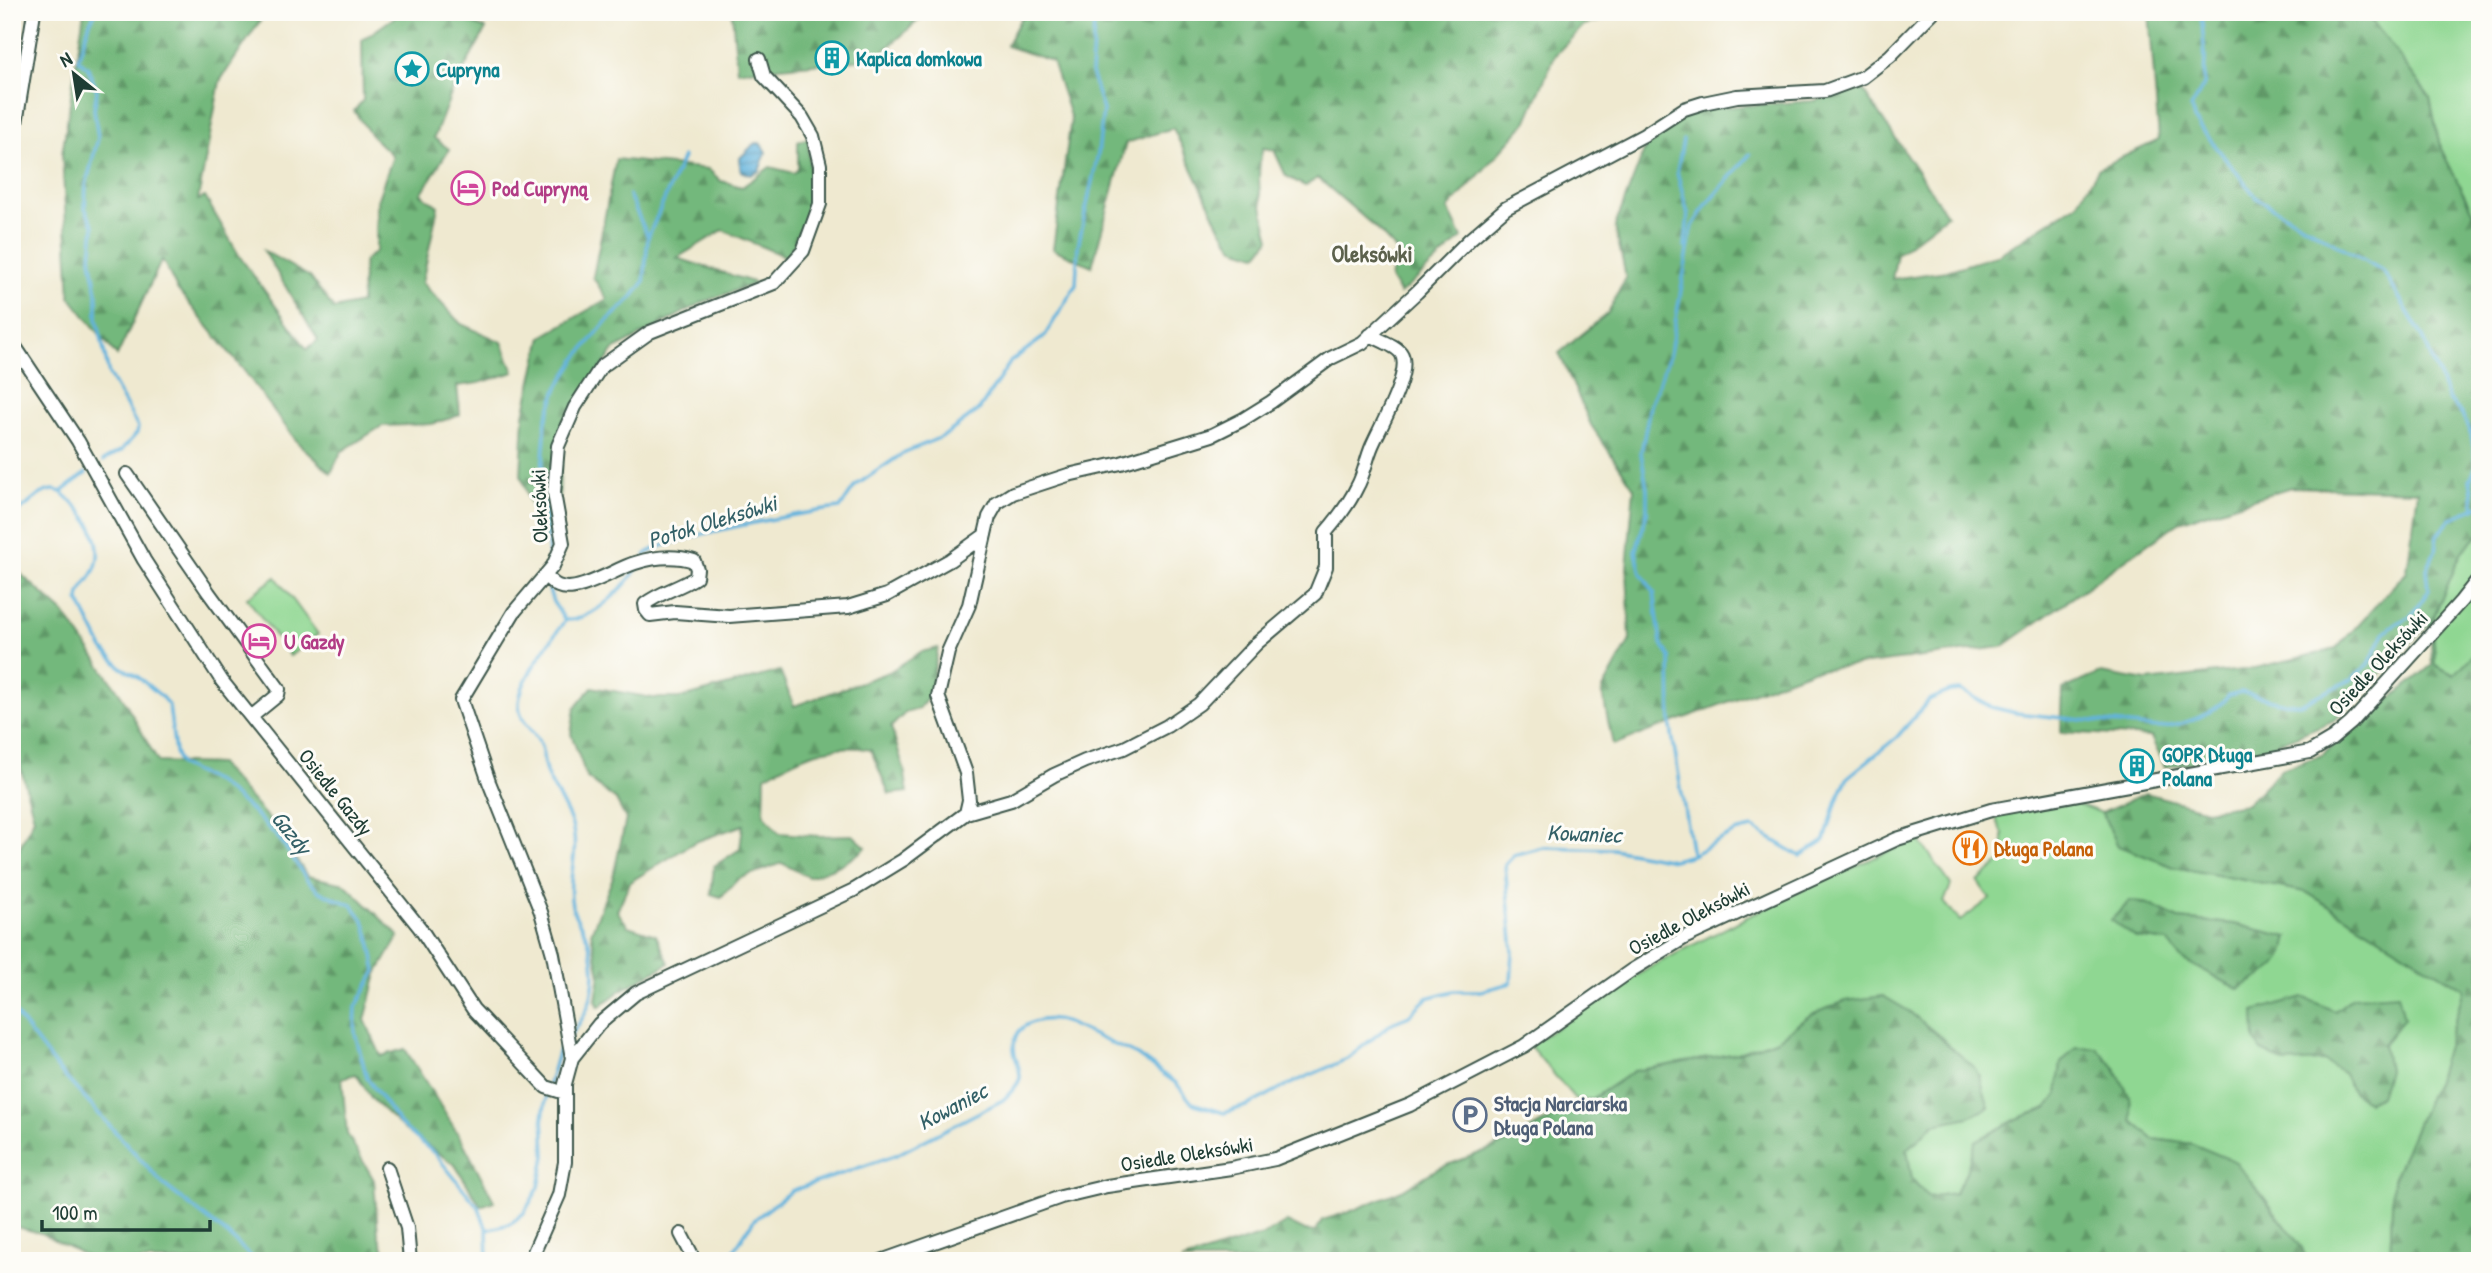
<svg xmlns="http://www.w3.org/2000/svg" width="2492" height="1273" viewBox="0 0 2492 1273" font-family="'Patrick Hand',sans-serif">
	<defs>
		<pattern id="forest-firs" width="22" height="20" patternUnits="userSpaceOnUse" patternTransform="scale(1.75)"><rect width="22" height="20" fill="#73b87c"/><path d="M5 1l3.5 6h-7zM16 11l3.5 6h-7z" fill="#5e9766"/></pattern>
		<pattern id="water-rules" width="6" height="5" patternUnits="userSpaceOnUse" patternTransform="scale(1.75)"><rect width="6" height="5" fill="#62b3dd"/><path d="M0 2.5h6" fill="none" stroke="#5093b4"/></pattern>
	</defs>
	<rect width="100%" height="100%" fill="#fdfcf7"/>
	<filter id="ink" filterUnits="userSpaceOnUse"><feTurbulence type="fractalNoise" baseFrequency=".0143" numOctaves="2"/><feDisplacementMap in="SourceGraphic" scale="14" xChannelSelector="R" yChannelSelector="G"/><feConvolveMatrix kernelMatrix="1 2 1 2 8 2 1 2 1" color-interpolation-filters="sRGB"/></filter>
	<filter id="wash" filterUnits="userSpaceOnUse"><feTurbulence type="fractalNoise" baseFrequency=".00686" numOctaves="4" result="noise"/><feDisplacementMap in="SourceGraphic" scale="28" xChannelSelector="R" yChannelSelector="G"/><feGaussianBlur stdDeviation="1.57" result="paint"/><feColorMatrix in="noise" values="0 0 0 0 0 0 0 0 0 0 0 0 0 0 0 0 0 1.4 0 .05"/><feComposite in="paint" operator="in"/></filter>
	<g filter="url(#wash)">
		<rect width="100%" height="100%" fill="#efe9d0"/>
		<path fill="#8fd792" stroke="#578a63" stroke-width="2" fill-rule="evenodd" d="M2364,12H2480V227L2440,147L2430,98L2385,37Z
			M2480,534V647L2455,675L2435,665L2433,619L2462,551Z
			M276,577L318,634L290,656L247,598Z
			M2072,802L2102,813L2119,846L2174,867L2306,892L2464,989L2439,1073L2393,1180L2390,1261H2307L2302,1248L2260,1192L2193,1144L2153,1139L2132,1121L2130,1097L2061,1063L2057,1095L2047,1108L2017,1119L1976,1141L1965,1175L1954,1193L1928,1197L1912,1179L1907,1150L1934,1124L1969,1117L1989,1107L1984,1095L1980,1076L1942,1038L1910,1012L1883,996L1809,1016L1778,1039L1738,1053L1634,1071L1592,1099H1575L1529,1045L1654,965L1782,899L1918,838L1951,885L1944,902L1960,921L1990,899L1978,882L2003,860V834L1995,816ZM2130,901L2148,904L2178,919L2234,924L2288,937L2238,989L2180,958L2169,942L2136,938L2112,920ZM2353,997L2404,1018L2382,1044L2388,1070L2353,1092L2344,1074L2324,1061L2335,1011Z"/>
		<path fill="url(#forest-firs)" stroke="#497a58" stroke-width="2" d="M84,12H266L220,81L198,200L205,197L240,257L307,349L318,340L264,251L310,277L334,309L361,303L364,261L376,251L377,201L393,156L371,135L354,111L363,100L362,40L402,12L454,15L486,29L453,89L434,138L449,149L421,194L438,206L422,283L461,324L502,342L514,372L479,383L457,386L460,415L432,424L382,426L341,452L331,473L298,443L242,368L177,289L162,259L117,356L70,297L62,154Z
			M732,12H928L876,58L737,71Z
			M1024,12H1633L1584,25L1555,55L1526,123L1448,209L1462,238L1400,294L1390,278L1397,251L1377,229L1318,178L1305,186L1286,176L1274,150L1263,148C1254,178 1262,210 1270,239L1257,255L1234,248L1221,229L1173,128L1126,143L1092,266L1053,249L1071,119L1052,61L1006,46Z
			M2149,12H2364L2385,37L2430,98L2440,147L2480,227V534L2462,551L2433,619L2435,665L2454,675L2480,647V1261H2390L2393,1180L2439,1073L2464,989L2306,892L2174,867L2118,846L2102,813L2146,793L2206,810L2247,804L2281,769L2322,755L2432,665L2430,623L2335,720L2249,755L2165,767L2151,737L2061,732L2063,689L2101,673L2147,681L2251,669L2336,649L2407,571L2418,491L2291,487L2179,522L2002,647L1810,671L1613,745L1602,691L1630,640L1627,568L1634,488L1591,425L1559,353L1608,313L1626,277L1615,226L1649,138L1686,114L1709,108L1813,101L1862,89L1947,215L1897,254L1892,279L1947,271L1998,255L2077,204L2099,168L2159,140Z
			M808,138C810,186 817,216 786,257L723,230L677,258L756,283L703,302L615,349L562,422L558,532L542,539L521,475L524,415L542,337L607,299L593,277L616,159L708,169L721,181L742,187L770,167L794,173L798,169V142Z
			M12,566L64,613L123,698L158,762L219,764L275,826L307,876L345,884L399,936L377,974L365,1020L381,1056L405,1049L463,1142L494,1201L481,1206L455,1165L405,1130L372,1099L356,1074L342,1078L347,1134L374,1180L378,1234L388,1261H96L41,1233L12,1226V863L34,818L17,754L12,750Z
			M938,648L930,696L918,709L905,713L891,727L904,769L908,792L889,794L871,750C830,741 799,757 765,776L764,814L779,833L819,836L853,835L866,847C849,863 830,870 808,877L782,863L738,879L721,897L711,894L714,866L740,849L743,825L695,842L630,882L617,911L628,926L656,935L669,963L620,991L599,1007L596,1000L600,975L591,933L613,877L626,819L616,800L587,778L571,734L575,708L592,687L653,698H682L780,671L794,706L889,672L921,652Z
			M2130,901L2148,904L2178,919L2234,924L2288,937C2282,972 2267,972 2238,989L2180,958L2169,942L2136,938L2111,920Z
			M2398,994L2404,1018L2383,1044L2388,1070L2380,1096L2367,1102L2353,1092L2344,1074L2324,1061L2285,1063L2262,1051L2255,1040L2254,1011L2303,997L2335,1011L2353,997Z
			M1883,996L1910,1012L1974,1067C1983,1079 1983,1093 1989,1107L1969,1117L1934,1124L1907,1150L1912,1179L1928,1197L1954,1193L1965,1175L1976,1141L2017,1119L2047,1108L2057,1095L2061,1063L2076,1047L2097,1048L2114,1067L2130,1097L2132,1121L2153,1139L2193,1144L2236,1162L2302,1248L2307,1261H1181L1266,1234L1287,1222L1305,1231L1315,1232L1322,1220L1349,1212L1402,1190L1437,1169L1506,1143L1557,1115L1592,1099L1634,1071L1738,1053L1778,1039L1809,1016L1845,1001Z"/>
		<path fill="url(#water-rules)" stroke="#407888" stroke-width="2" d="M755,143H760L766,152L759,171L750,175L741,171L739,159Z"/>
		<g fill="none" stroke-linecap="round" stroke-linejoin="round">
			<path stroke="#62b3dd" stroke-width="3.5" d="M96,12L90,22L78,59L88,68L97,91L94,109L98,138L86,185L85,208L94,226L91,258L97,293V318L109,375L138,427L137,433L122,450L103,461
				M2201,12L2205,57L2204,85L2191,108L2194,119L2257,198L2383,271L2423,337L2448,399L2462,414L2471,434L2477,464L2470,480L2475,508
				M1683,140L1677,172L1688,214L1685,247
				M629,195L648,237
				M61,492L86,473
				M12,515C27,510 36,491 53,490C62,490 69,499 75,505C92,521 106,549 93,573C88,583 79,588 79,601L103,649L122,668L137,676L161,696L169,706L175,752L180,765L218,783L252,811L282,842L307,880L320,892L352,905L364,921L370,940L376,971L356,1007L355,1033L367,1078L401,1125L435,1154L479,1208L487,1230L488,1261
				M645,555C664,537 808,512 840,508L855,486L905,452L944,436L979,410L1011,361L1044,337L1076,285L1078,246L1098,154L1103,110L1091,73L1094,24L1099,12
				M549,556L542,472L546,420L558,387L579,355L606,322L632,298L644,282L648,237L683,157
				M549,590L553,602L565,620
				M1692,855L1671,728L1670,657L1661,643L1654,592L1641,573L1636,552L1647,512V489L1641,453L1650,406L1670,353L1692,227L1706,205L1750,154
				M12,1009L57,1068L164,1185L228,1235L256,1261
				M571,1034C595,1007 599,973 588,940C584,928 574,918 572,906C566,877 581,852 571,822C565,806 554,791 547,775C543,765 544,753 540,744C533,729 518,721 519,703C520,678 551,642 565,620C592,622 626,587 639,565
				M549,1084L560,1046L566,1039
				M487,1230L510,1224L524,1213L539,1187L545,1156L543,1117L547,1091
				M727,1261L754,1220L791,1191L896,1155L1003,1100C1009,1094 1018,1086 1020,1078C1021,1068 1013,1056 1014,1045C1017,1019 1048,1016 1067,1023L1137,1055L1176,1083L1192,1103L1224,1113L1249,1105L1281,1088L1347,1059L1392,1023L1407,1017L1427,998L1454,991H1481L1511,983L1513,952L1505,865L1514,855L1543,847L1613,849L1673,860L1692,855L1735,832L1753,828L1800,856L1825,840L1837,800L1848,777L1897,737L1929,700L1950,691L1960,690L1991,707L2016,713L2157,728C2182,725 2214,716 2229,695L2241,692L2284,703L2300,704L2351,680L2369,664L2384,633L2395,624L2411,616L2429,590L2427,569L2435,551L2437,535L2451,519L2480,505"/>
		</g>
	</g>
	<g filter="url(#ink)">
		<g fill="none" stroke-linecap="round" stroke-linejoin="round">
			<defs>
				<path id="minor" d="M12,148L34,12
					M12,342L78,441L144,560L222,681L420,928L473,1009L546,1087L565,1093
					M127,474L209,593L279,689L278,695L251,717
					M545,576C549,579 553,584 558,586C577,595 615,569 635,563C654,557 675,555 694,561L697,569L696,577C680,588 660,592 645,604L646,610L650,615L675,612L729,616L848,607L887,595L950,560L985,535
					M966,813L1011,800L1054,775L1085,761L1124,748L1167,726L1199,704L1256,644L1315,594L1326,567V532C1338,518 1349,504 1357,487C1364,475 1366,460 1372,446C1380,427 1411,374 1402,355C1398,346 1379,340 1370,335
					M572,1058L599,1024L636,993L854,890L903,860L966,813L969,800L966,773L938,696L948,652L969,605L989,517L997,503L1013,493L1068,475L1121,463L1212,435L1242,420L1271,402L1331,358L1362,343L1417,292L1470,239L1506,208L1644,135L1684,109L1703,103L1737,96L1825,91L1863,77L1890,56L1933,12
					M387,1168L407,1228L410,1261
					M681,1234L691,1253L690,1261
					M530,1261L559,1195L565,1162V1084L572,1058L553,954L541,912L489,782L461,700L514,612L553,566L563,543L554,493L558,446L575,407L601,367L650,332L774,283L803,251L820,204V165L813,136L802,117L764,76L759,59
					M881,1261L1061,1197L1107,1186L1231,1168L1275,1159L1410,1105L1524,1046L1632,970L1686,937L1897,839L1991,810L2310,752L2332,739L2351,723L2461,601L2480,577"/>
			</defs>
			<use href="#minor" stroke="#3e574b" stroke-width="16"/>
			<use href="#minor" stroke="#fff" stroke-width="12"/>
		</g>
	</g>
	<defs>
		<symbol id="building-ring" viewBox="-11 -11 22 22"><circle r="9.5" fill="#fdfcf7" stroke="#0f9aa8" stroke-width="1.5"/><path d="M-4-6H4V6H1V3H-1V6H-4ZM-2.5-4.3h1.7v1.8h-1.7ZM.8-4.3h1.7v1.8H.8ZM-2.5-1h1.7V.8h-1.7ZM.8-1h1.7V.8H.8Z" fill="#0f9aa8"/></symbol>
		<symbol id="sight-ring" viewBox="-11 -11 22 22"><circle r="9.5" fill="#fdfcf7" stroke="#0f9aa8" stroke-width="1.5"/><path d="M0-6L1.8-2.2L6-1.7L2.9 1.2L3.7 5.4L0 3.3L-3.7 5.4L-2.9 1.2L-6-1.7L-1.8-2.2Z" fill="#0f9aa8"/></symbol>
		<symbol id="hotel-ring" viewBox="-11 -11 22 22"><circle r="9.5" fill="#fdfcf7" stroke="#d1479c" stroke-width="1.5"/><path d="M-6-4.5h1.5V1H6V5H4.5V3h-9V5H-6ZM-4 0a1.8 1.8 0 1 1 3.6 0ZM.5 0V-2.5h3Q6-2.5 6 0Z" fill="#d1479c"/></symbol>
		<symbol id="restaurant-ring" viewBox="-11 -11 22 22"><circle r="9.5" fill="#fdfcf7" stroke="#e8710a" stroke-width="1.5"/><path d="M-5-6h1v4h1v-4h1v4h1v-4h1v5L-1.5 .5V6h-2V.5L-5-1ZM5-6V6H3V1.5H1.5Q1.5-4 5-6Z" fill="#e8710a"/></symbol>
		<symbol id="parking-ring" viewBox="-11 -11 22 22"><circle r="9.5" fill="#fdfcf7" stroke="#5c6f8a" stroke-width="1.5"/><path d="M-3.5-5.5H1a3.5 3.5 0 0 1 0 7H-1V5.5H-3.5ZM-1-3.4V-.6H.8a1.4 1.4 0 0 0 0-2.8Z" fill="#5c6f8a"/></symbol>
	</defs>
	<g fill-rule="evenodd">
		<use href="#building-ring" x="813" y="39" width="38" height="38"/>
		<use href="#sight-ring" x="393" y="50" width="38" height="38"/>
		<use href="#hotel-ring" x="449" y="169" width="38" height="38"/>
		<use href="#hotel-ring" x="240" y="622" width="38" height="38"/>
		<use href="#building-ring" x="2118" y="747" width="38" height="38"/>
		<use href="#restaurant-ring" x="1951" y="829" width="38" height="38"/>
		<use href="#parking-ring" x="1451" y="1096" width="38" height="38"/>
	</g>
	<g text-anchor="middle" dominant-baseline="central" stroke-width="6" stroke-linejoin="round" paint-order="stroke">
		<g font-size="21" font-weight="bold" fill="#0d838f" stroke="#fdfcf7" text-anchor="start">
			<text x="856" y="58">Kaplica domkowa</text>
			<text x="436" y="69">Cupryna</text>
			<text x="2162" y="754">GOPR Długa<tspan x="2162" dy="24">Polana</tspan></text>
		</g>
		<g font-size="21" font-weight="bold" fill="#b23c85" stroke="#fdfcf7" text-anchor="start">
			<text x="492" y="188">Pod Cupryną</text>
			<text x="284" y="641">U Gazdy</text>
		</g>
		<g font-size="21" fill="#1f3d34" stroke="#fdfcf7">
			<text transform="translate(539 506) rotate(-92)">Oleksówki</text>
			<text transform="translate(2378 663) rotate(-47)">Osiedle Oleksówki</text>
			<text transform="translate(336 792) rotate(51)">Osiedle Gazdy</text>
			<text transform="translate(1689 918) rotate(-28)">Osiedle Oleksówki</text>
			<text transform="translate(1187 1154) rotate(-9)">Osiedle Oleksówki</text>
		</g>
		<g font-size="21" font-weight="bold" fill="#c56008" stroke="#fdfcf7" text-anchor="start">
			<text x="1994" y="848">Długa Polana</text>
		</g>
		<g font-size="21" font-weight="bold" fill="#4e5e75" stroke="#fdfcf7" text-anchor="start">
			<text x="1494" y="1103">Stacja Narciarska<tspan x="1494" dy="24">Długa Polana</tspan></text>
		</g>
		<g font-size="23" font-weight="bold" fill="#5c614c" stroke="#fdfcf7">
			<text x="1372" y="253">Oleksówki</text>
		</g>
		<g font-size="23" font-style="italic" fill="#336067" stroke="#fdfcf7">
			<text transform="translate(712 521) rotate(-17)">Potok Oleksówki</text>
			<text transform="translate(292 832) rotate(51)">Gazdy</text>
			<text transform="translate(1584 833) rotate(2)">Kowaniec</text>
			<text transform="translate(952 1106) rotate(-28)">Kowaniec</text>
		</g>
	</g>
	<rect width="2492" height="1273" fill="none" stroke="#fdfcf7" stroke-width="42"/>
	<g transform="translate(74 74) rotate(330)" stroke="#fdfcf7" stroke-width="5" paint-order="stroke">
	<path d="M0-5L12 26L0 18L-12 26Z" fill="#1f3d34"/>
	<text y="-10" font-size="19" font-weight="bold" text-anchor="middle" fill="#1f3d34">N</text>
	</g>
	<path d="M42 1220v10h168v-10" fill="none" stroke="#1f3d34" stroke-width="3.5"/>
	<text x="52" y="1220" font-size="21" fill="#1f3d34" stroke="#fdfcf7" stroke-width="5" paint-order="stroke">100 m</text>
</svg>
